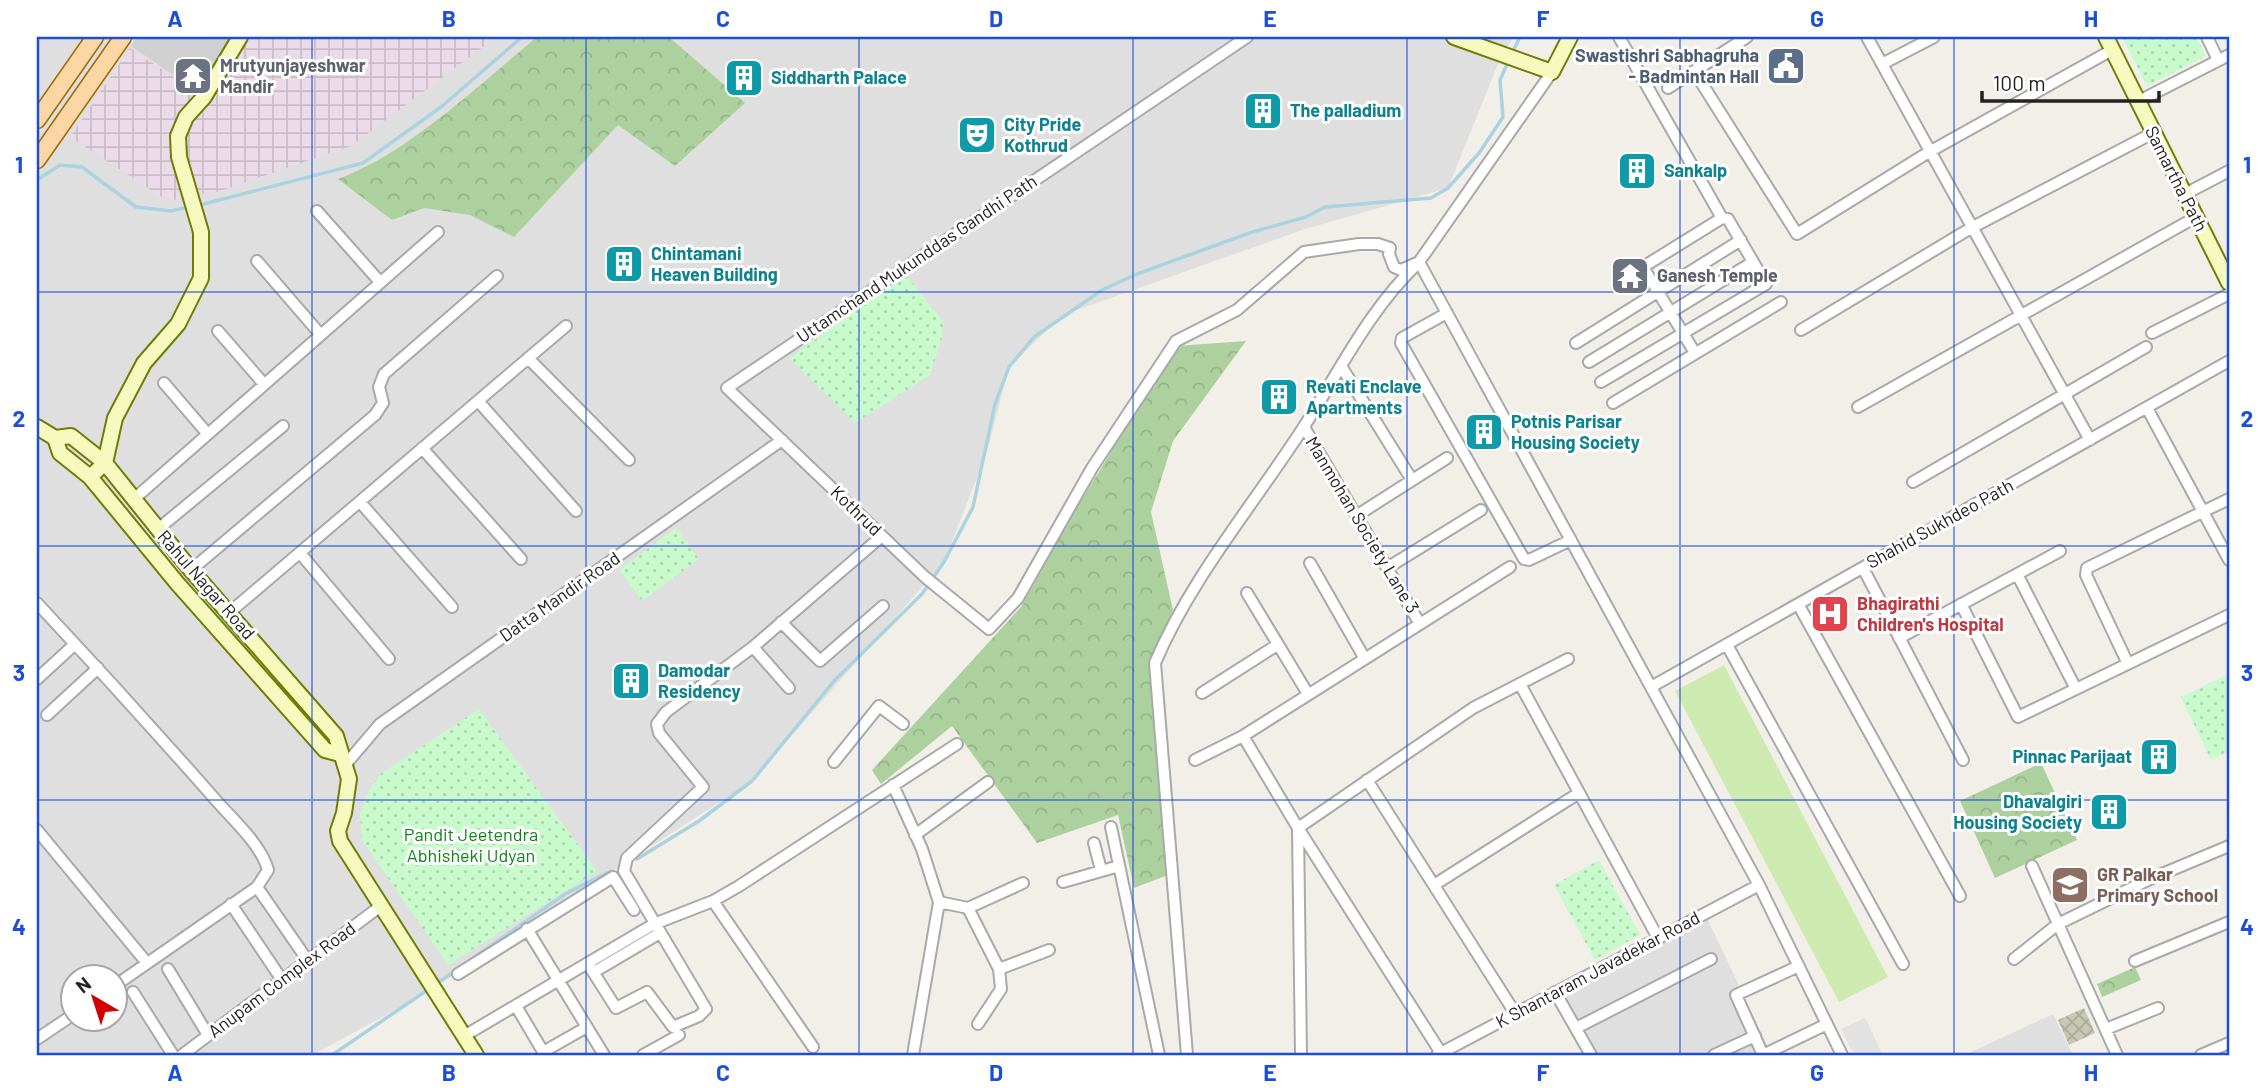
<svg xmlns="http://www.w3.org/2000/svg" width="2266" height="1092" viewBox="0 0 2266 1092" font-family="Barlow,sans-serif">
<style>
.residential{fill:#e0dfdf;fill-rule:evenodd}
.industrial{fill:url(#industrial-grid)}
.religious{fill:#d0d0d0}
.construction{fill:url(#construction-cross-hatch)}
.grass{fill:#cdebb0}
.forest{fill:url(#forest-crowns)}
.park{fill:url(#park-dots)}
.parking{fill:#e2e2e2}
.lines{fill:none;stroke-linecap:round;stroke-linejoin:round}
.stream{stroke:#aad3df;stroke-width:3.5}
.street-casing{stroke:#a9a9a9;stroke-width:14}
.secondary-casing{stroke:#707d05;stroke-width:18}
.primary-casing{stroke:#a06b00;stroke-width:19}
.street{stroke:#fff;stroke-width:10}
.secondary{stroke:#f7fabf;stroke-width:14}
.primary{stroke:#fcd6a4;stroke-width:16}
.grid{fill:none;stroke:#1d4ed8;stroke-width:2;stroke-opacity:0.55}
.labels{text-anchor:middle;stroke-width:6;stroke-linejoin:round;paint-order:stroke}
.service-label{font-size:18px;font-weight:bold;fill:#4e5e75;stroke:#fff;text-anchor:end}
.worship-label{font-size:18px;font-weight:bold;fill:#5b616d;stroke:#fff;text-anchor:start}
.culture-label{font-size:18px;font-weight:bold;fill:#0d838f;stroke:#fff;text-anchor:start}
.street-label{font-size:18px;fill:#222;stroke:#fff}
.health-label{font-size:18px;font-weight:bold;fill:#be3a42;stroke:#fff;text-anchor:start}
.park-label{font-size:18px;fill:#0c8416;stroke:#fff}
.education-label{font-size:18px;font-weight:bold;fill:#785e54;stroke:#fff;text-anchor:start}
.neatline{fill:none;stroke:#1d4ed8;stroke-width:2.5}
.grid-label{font-size:23px;text-anchor:middle;font-weight:bold;fill:#1d4ed8}
</style>
<defs>
<pattern id="industrial-grid" width="8" height="8" patternUnits="userSpaceOnUse" patternTransform="scale(1.75)"><rect width="8" height="8" fill="#ebdbe8"/><path d="M0 4h8M4 0v8" fill="none" stroke="#c9bcc7"/></pattern>
<pattern id="construction-cross-hatch" width="8" height="8" patternUnits="userSpaceOnUse" patternTransform="scale(1.75)"><rect width="8" height="8" fill="#c7c7b4"/><path d="M0 0l8 8M0 8l8-8" fill="none" stroke="#abab9a"/></pattern>
<pattern id="forest-crowns" width="20" height="18" patternUnits="userSpaceOnUse" patternTransform="scale(1.75)"><rect width="20" height="18" fill="#add19e"/><path d="M2 6a3 3 0 1 1 6 0M12 15a3 3 0 1 1 6 0" fill="none" stroke="#95b388"/></pattern>
<pattern id="park-dots" width="8" height="8" patternUnits="userSpaceOnUse" patternTransform="scale(1.75)"><rect width="8" height="8" fill="#c8facc"/><path d="M2 2h.1M6 6h.1" fill="none" stroke="#acd6af" stroke-width="1.8" stroke-linecap="round"/></pattern>
</defs>
<rect width="100%" height="100%" fill="#f2efe9"/>
<path class="residential" d="M37 37H1514L1502 54 1448 188 1302 230 1063 315 1009 367 987 452 944 562 752 781 411 1002 312 1055H37ZM74 976H116V1018H74Z
M1706 916 1772 1055H1597L1562 993Z
M2053 1014 2073 1055H1965Z"/>
<path class="industrial" d="M234 37H496L351 146 217 192 168 201 70 137 130 48 200 95Z"/>
<path class="religious" d="M137 37H233L200 93 131 46Z"/>
<path class="construction" d="M2084 1008 2095 1033 2069 1045 2058 1020Z"/>
<path class="grass" d="M1724 665 1888 977 1839 1002 1675 691Z"/>
<path class="forest" d="M537 37H669L745 103 675 166 618 125 514 237 470 215 424 208 392 220 338 179C407 154 480 84 537 37Z
M1246 341 1173 441 1151 512 1173 610 1150 663 1168 875 1134 888 1118 815 1037 843 952 726 881 784 872 770 1021 607 1076 509 1176 346Z
M2041 763 2077 840 1995 878 1960 801Z
M2135 967 2141 980 2102 997 2097 984Z"/>
<path class="park" d="M2122 37H2196L2206 56 2147 86Z
M906 275 943 322 942 337 930 375 855 423 789 358Z
M676 528 699 559 642 601 619 570Z
M2229 674V751L2211 760 2181 697Z
M479 709 597 871 448 965 362 840 360 815 367 794 380 774Z
M1599 860 1640 935 1595 960 1554 885Z"/>
<path class="parking" d="M1865 1018 1883 1055H1854L1841 1029Z"/>
<g class="lines">
<path class="stream" d="M1511 55 1520 37
M37 180 60 165 82 167 136 207 171 211 188 207
M196 206 363 163 441 107 522 37
M637 859 699 821 752 781 834 681 922 594 944 562 973 507 995 404 1009 367 1034 337 1102 290 1137 274 1252 232 1306 217 1325 207 1431 198 1448 188 1479 153 1503 117 1500 80 1508 62
M469 961 565 894 611 871
M435 985 455 971
M332 1055 429 989"/>
<g class="street-casing">
<path id="street" d="M1247 37 727 388 925 577 989 629 1018 598 1092 468 1176 341 1237 310 1304 252 1359 244H1378L1390 248 1389 254 1394 267 1401 270 1419 262 1759 885 1842 1055
M1619 37 1722 218 1643 267 1695 353
M1867 37 2090 440
M2207 37 2218 60
M1882 64 1934 37
M1694 71 1797 234 1929 152 2112 50
M1668 88 1747 37
M2137 102 2229 55
M2185 194 2229 171
M317 211 380 282
M257 261 320 334
M1447 313 1402 338 1401 343 1524 559 1529 560 1571 540
M1801 330 1971 228 2153 133
M218 331 263 383
M2152 333 2229 294
M1576 343 1741 240
M528 358 629 460
M1589 362 1753 262
M1341 366 1412 480
M1601 382 1766 284 1728 219 1722 218
M164 383 206 432
M478 401 576 511
M1613 403 1781 302
M1858 407 2196 217
M2147 408 2229 560
M1304 427 1420 624
M422 448 521 559
M1913 482 2146 347
M134 499 438 232
M360 502 452 607
M1356 516 1447 458
M158 529 283 426
M300 553 389 659
M1310 563 1365 659
M1387 568 1481 510
M1863 568 1963 760
M191 570 375 415 383 403 379 387 384 374 497 276
M2017 574 2076 689
M1247 593 1308 694
M37 603C97 667 156 732 214 798 232 819 261 844 268 870L257 887 116 985
M1798 604 1960 896
M1961 604 2018 717 2229 615
M230 612 566 326
M781 622 820 661 883 606
M1899 638 2060 551
M1727 645 1903 964
M753 647 789 688
M2128 664 2086 575 2087 568 2229 499
M37 679 75 644
M1520 684 1658 938
M1651 687 2229 361
M1202 693 1277 645
M47 715 98 668
M1243 736 1298 828 1301 1055
M1195 760 1243 736 1510 567
M834 762 879 706 903 724
M346 764 380 724 782 440
M1367 780 1515 1013
M893 785 922 849 939 902 913 1055
M1111 827 1159 1055
M37 830 147 963
M915 835 988 782
M1094 843 1101 870
M2032 866 2117 1055
M1063 882 1119 866
M1434 885 1579 793
M257 887 308 961
M713 901 813 1047
M939 902 968 908 999 969 1001 989 978 1024
M231 904 282 980
M968 908 1023 883
M527 929 604 1055
M2014 959 2058 924 2150 879 2229 846
M2135 961 2229 922
M588 964 616 1008 647 992 673 1027 699 1016 706 1009 624 871 627 858 703 787 659 733 657 724 666 712 753 647 882 536
M1799 966 1736 995 1763 1055 1827 1024
M168 969 208 1035
M999 969 1049 950
M594 972 660 933
M458 974 613 877 634 910
M133 992 173 1055
M1555 992 1591 1055
M516 1006 545 1055
M1576 1028 1711 959
M2106 1029 2158 1008
M464 1036 654 924 713 901 739 886 957 744
M37 1039 74 1014
M543 1052 587 1027
M1441 1053 1298 828 1473 708 1568 659
M182 1055 382 905
M643 1055 679 1035
M1187 1055 1155 663C1191 578 1254 504 1303 428 1341 369 1368 311 1419 262L1552 72
M1437 1055 1759 885
M1714 1055 1755 1036
M2201 1055 2229 1043"/>
</g>
<g class="secondary-casing">
<path id="secondary" d="M1454 37 1552 72 1570 37
M2106 37 2229 283
M37 427 55 438 71 436 105 463 191 570 336 736 349 779 344 813 338 831 340 841 476 1055
M55 438 60 453 90 477 177 583 325 750 340 754
M90 477 105 463 115 418 144 363 178 324 201 278V232L179 157 178 136 186 117 204 97 240 37"/>
</g>
<g class="primary-casing">
<path id="primary" d="M37 120 95 37
M37 160 123 37"/>
</g>
<use href="#street" class="street"/>
<use href="#secondary" class="secondary"/>
<use href="#primary" class="primary"/>
</g>
<path class="grid" d="M312 37V1055M586 37V1055M859 37V1055M1133 37V1055M1407 37V1055M1680 37V1055M1954 37V1055M37 292H2229M37 546H2229M37 800H2229"/>
<defs>
<g id="civic-square" transform="scale(2.0125)"><rect x="-9" y="-9" width="18" height="18" rx="4" fill="#5c6f8a" stroke="#fff"/><path d="M-.6-6.5H3V-4.5H.6V-3L4-1V1h2V6H-6V1h2V-1L-.6-3ZM-1.2 2.5V6h2.4V2.5Z" fill="#fff"/></g>
<g id="temple-square" transform="scale(2.0125)"><rect x="-9" y="-9" width="18" height="18" rx="4" fill="#6b7280" stroke="#fff"/><path d="M0-6L5-2H3V0L6.5 2.5H4V6H1.5V3h-3V6H-4V2.5H-6.5L-3 0V-2H-5Z" fill="#fff"/></g>
<g id="building-square" transform="scale(2.0125)"><rect x="-9" y="-9" width="18" height="18" rx="4" fill="#0f9aa8" stroke="#fff"/><path d="M-4-6H4V6H1V3H-1V6H-4ZM-2.5-4.3h1.7v1.8h-1.7ZM.8-4.3h1.7v1.8H.8ZM-2.5-1h1.7V.8h-1.7ZM.8-1h1.7V.8H.8Z" fill="#fff"/></g>
<g id="theatre-square" transform="scale(2.0125)"><rect x="-9" y="-9" width="18" height="18" rx="4" fill="#0f9aa8" stroke="#fff"/><path d="M-5-5.5Q0-4 5-5.5V0Q5 5 0 6Q-5 5-5 0ZM-3.3-2.5H-1v1.5H-3.3ZM1-2.5H3.3v1.5H1ZM-2.8 1Q0 5.5 2.8 1Z" fill="#fff"/></g>
<g id="hospital-square" transform="scale(2.0125)"><rect x="-9" y="-9" width="18" height="18" rx="4" fill="#e0444e" stroke="#fff"/><path d="M-5-5h3v3.5h4V-5h3V5h-3V1.5h-4V5h-3Z" fill="#fff"/></g>
<g id="school-square" transform="scale(2.0125)"><rect x="-9" y="-9" width="18" height="18" rx="4" fill="#8d6e63" stroke="#fff"/><path d="M0-5L7-2L0 1L-7-2ZM-4 1L0 2.5L4 1V4Q0 6-4 4Z" fill="#fff"/></g>
</defs>
<g fill-rule="evenodd">
<use href="#civic-square" x="1786" y="66"/>
<use href="#temple-square" x="193" y="76"/>
<use href="#building-square" x="744" y="78"/>
<use href="#building-square" x="1263" y="111"/>
<use href="#theatre-square" x="977" y="135"/>
<use href="#building-square" x="1637" y="171"/>
<use href="#building-square" x="624" y="264"/>
<use href="#temple-square" x="1630" y="276"/>
<use href="#building-square" x="1279" y="397"/>
<use href="#building-square" x="1484" y="432"/>
<use href="#hospital-square" x="1830" y="614"/>
<use href="#building-square" x="631" y="681"/>
<use href="#building-square" x="2159" y="757"/>
<use href="#building-square" x="2109" y="812"/>
<use href="#school-square" x="2070" y="885"/>
</g>
<g class="labels">
<g class="service-label">
<text x="1759" y="62">Swastishri Sabhagruha<tspan x="1759" dy="21">- Badmintan Hall</tspan></text>
</g>
<g class="worship-label">
<text x="220" y="72">Mrutyunjayeshwar<tspan x="220" dy="21">Mandir</tspan></text>
<text x="1657" y="282">Ganesh Temple</text>
</g>
<g class="culture-label">
<text x="771" y="84">Siddharth Palace</text>
<text x="1290" y="117">The palladium</text>
<text x="1004" y="131">City Pride<tspan x="1004" dy="21">Kothrud</tspan></text>
<text x="1664" y="177">Sankalp</text>
<text x="651" y="260">Chintamani<tspan x="651" dy="21">Heaven Building</tspan></text>
<text x="1306" y="393">Revati Enclave<tspan x="1306" dy="21">Apartments</tspan></text>
<text x="1511" y="428">Potnis Parisar<tspan x="1511" dy="21">Housing Society</tspan></text>
<text x="658" y="677">Damodar<tspan x="658" dy="21">Residency</tspan></text>
<text x="2132" y="763" text-anchor="end">Pinnac Parijaat</text>
<text x="2082" y="808" text-anchor="end">Dhavalgiri<tspan x="2082" dy="21">Housing Society</tspan></text>
</g>
<g class="street-label">
<text transform="translate(2176 179) rotate(63)" y="6">Samartha Path</text>
<text transform="translate(917 259) rotate(-34)" y="6">Uttamchand Mukunddas Gandhi Path</text>
<text transform="translate(856 511) rotate(44)" y="6">Kothrud</text>
<text transform="translate(1940 524) rotate(-29)" y="6">Shahid Sukhdeo Path</text>
<text transform="translate(1362 525) rotate(59)" y="6">Manmohan Society Lane 3</text>
<text transform="translate(206 585) rotate(49)" y="6">Rahul Nagar Road</text>
<text transform="translate(560 597) rotate(-35)" y="6">Datta Mandir Road</text>
<text transform="translate(1598 970) rotate(-28)" y="6">K Shantaram Javadekar Road</text>
<text transform="translate(282 980) rotate(-37)" y="6">Anupam Complex Road</text>
</g>
<g class="health-label">
<text x="1857" y="610">Bhagirathi<tspan x="1857" dy="21">Children's Hospital</tspan></text>
</g>
<g class="park-label">
<text x="471" y="841">Pandit Jeetendra<tspan x="471" dy="21">Abhisheki Udyan</tspan></text>
</g>
<g class="education-label">
<text x="2097" y="881">GR Palkar<tspan x="2097" dy="21">Primary School</tspan></text>
</g>
</g>
<rect width="2266" height="1092" fill="none" stroke="#ffffff" stroke-width="77"/>
<g transform="translate(94 998) rotate(321)"><circle r="33" fill="#ffffff" stroke="#a7a7a7" stroke-width="2"/>
<path d="M0-5L12 26L0 18L-12 26Z" fill="#d40000"/>
<text y="-10" font-size="19" font-weight="bold" text-anchor="middle" fill="#222222">N</text>
</g>
<path d="M1982 91v10h177v-10" fill="none" stroke="#222222" stroke-width="3.5"/>
<text x="1993" y="91" font-size="21" fill="#222222" stroke="#ffffff" stroke-width="5" paint-order="stroke">100 m</text>
<rect x="38" y="38" width="2190" height="1016" class="neatline"/>
<g class="grid-label">
<text x="175" y="27">A</text>
<text x="449" y="27">B</text>
<text x="723" y="27">C</text>
<text x="996" y="27">D</text>
<text x="1270" y="27">E</text>
<text x="1543" y="27">F</text>
<text x="1817" y="27">G</text>
<text x="2091" y="27">H</text>
<text x="19" y="173">1</text>
<text x="2247" y="173">1</text>
<text x="19" y="427">2</text>
<text x="2247" y="427">2</text>
<text x="19" y="681">3</text>
<text x="2247" y="681">3</text>
<text x="19" y="935">4</text>
<text x="2247" y="935">4</text>
<text x="175" y="1081">A</text>
<text x="449" y="1081">B</text>
<text x="723" y="1081">C</text>
<text x="996" y="1081">D</text>
<text x="1270" y="1081">E</text>
<text x="1543" y="1081">F</text>
<text x="1817" y="1081">G</text>
<text x="2091" y="1081">H</text>
</g>
</svg>
